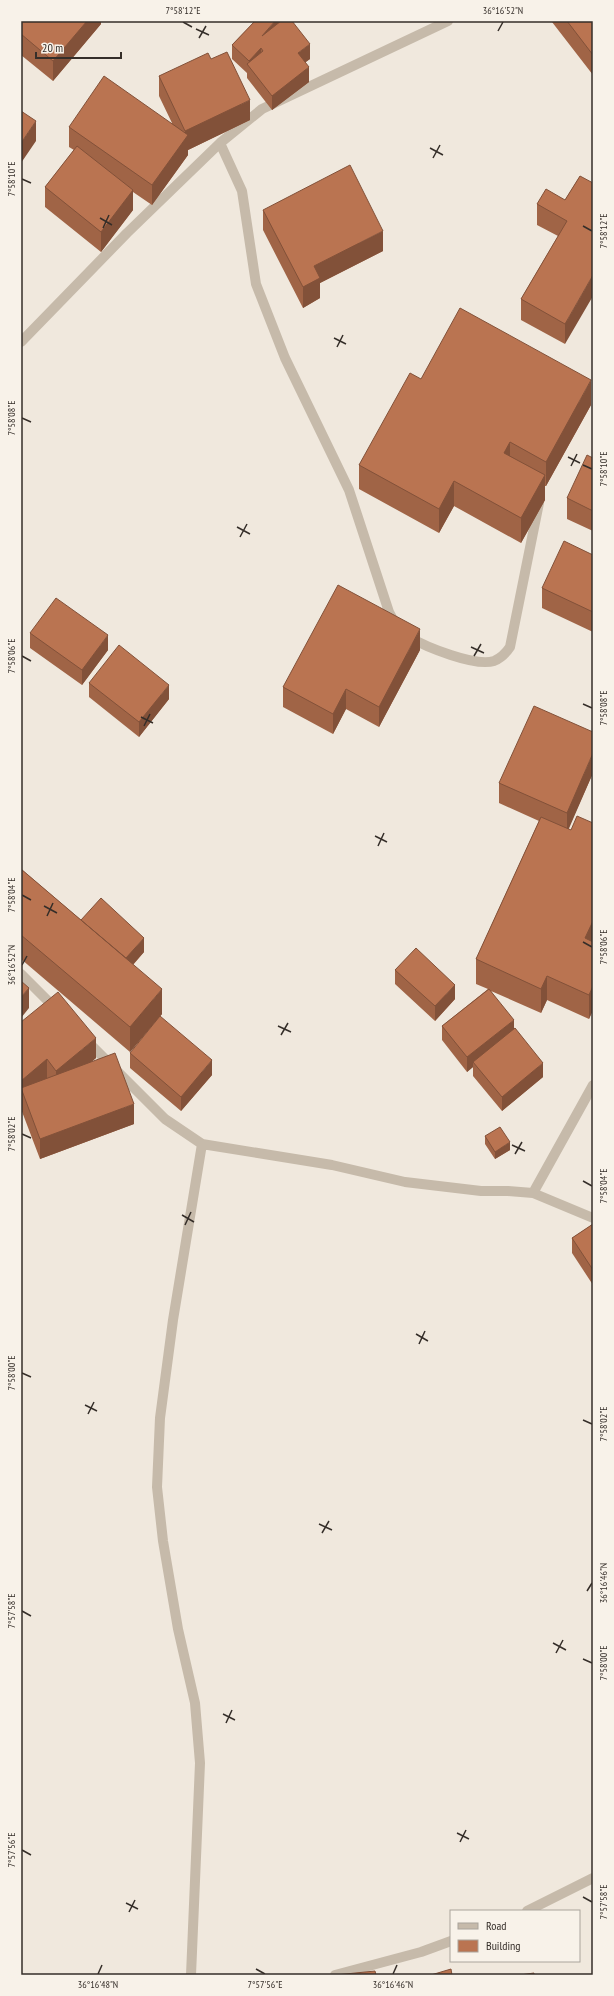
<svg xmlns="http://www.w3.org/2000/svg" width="614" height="1996" viewBox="0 0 614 1996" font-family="'PT Sans Narrow',sans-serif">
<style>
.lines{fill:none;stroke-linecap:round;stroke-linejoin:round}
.minor{stroke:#c6baaa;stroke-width:10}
.wall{fill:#a06446}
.shaded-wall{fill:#825139}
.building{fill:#ba7451;stroke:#825139}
.ticks{fill:none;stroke:#352e29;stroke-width:1.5}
.neatline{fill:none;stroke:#352e29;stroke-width:1.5}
.ticks-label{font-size:10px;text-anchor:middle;fill:#352e29}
</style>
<rect width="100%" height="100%" fill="#f0e8dd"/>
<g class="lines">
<path class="minor" d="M220 143 242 191 256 284 285 358 349 490 389 612 396 625
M21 342 127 233 220 143 262 109 448 21
M409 637C426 647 475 667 494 661 501 658 506 653 510 647L539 503
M21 974 57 1010
M86 1040 165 1119 202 1144
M593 1085 533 1193 593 1218
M527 1911 593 1878
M191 1975 200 1763 195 1703 178 1629 163 1541 157 1487 160 1418 173 1320 202 1144 332 1165 405 1182 481 1191H508L533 1193
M335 1975 421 1952 451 1941"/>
</g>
<path class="wall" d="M21 21H101V24L53 81 21 55Z
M255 21 310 59 305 62 309 82 272 110 247 78V73L232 59V45Z
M552 21H593V75L552 22Z
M211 59 250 120 188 150V155L152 205 133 192V210L101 252 45 207V187L74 150 69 147V127L172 123 159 96V76Z
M580 176 565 344 521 320V299L558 236 537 225V204L565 200Z
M263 210 383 251 320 283V298L303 308 263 230Z
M421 379 591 405 546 486H545V500L521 543 454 506 439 533 359 489V465Z
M593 458V531L567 519V498Z
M593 555V632L542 608V588Z
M30 633 108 650 82 685 30 648Z
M420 650 379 727 346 709 333 734 283 707V687Z
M89 683 169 699 139 737 89 697Z
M593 773 568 829 571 830 593 823V1010L589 1019 547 1000 541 1013 491 991 514 1028 543 1077 502 1111 473 1076V1067L467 1072 442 1040V1026L488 989 476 984V959L539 821 499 803V783Z
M21 869 81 920 144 952 133 965 162 1014 130 1052 21 959Z
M395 970 455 999 435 1021 395 984Z
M21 1022 96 1058 90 1063 134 1124 40 1159 21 1109Z
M130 1053 212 1075 181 1111 130 1068Z
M485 1136 510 1150 495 1159 485 1144Z
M593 1224V1285L572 1253V1238Z"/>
<path class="shaded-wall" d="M87 21H101V24L53 81V61Z
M275 21H281V29L262 50V36Z
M310 44V59L298 68V53Z
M261 48V63L249 66V61Z
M309 67V82L272 110V96Z
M250 100V120L188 150V155L152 205V185L185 139V131Z
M36 121V141L21 163V143Z
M133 190V210L101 252V232Z
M383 231V251L320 283V298L303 308V287L314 266Z
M593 275V296L565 344V324Z
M591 380V405L546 486V462Z
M510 442V467L504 453Z
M545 475V500L521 543V518Z
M454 481V506L439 533V509Z
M420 629V650L379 727V707Z
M108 635V650L82 685V670Z
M169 685V699L139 737V722Z
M346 689V709L333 734V714Z
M593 753V773L567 833V813Z
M593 921V946L585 938Z
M144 938V952L120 979V964Z
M547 976V1000L541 1013V989Z
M455 985V999L435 1021V1006Z
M593 986V1010L589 1019V995Z
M29 988V1008L21 1018V997Z
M162 989V1014L130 1052V1027Z
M514 1020V1035L473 1062V1067L467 1072V1057Z
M96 1038V1058L56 1091V1071Z
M47 1059V1080L21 1088V1101V1081Z
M212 1060V1075L181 1111V1097Z
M543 1063V1077L502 1111V1097Z
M134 1104V1124L40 1159V1139Z
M510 1142V1150L495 1159V1152Z"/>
<path class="building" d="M21 21H87L53 61 21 34Z
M255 21H275L262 36 281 21H292L310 44 298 53 309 67 272 96 247 64 263 51 261 48 249 61 232 45Z
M567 21H593V55Z
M227 52 250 100 185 131 159 76 208 53 211 59Z
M104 76 188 135 152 185 69 127Z
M21 111 36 121 21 143Z
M77 146 133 190 101 232 45 187Z
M350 165 383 231 314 266 320 278 303 287 263 210Z
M580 176 593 183V275L565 324 521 299 567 221 537 204 546 189 565 200Z
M460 308 591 380 546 462 510 442 504 453 545 475 521 518 454 481 439 509 359 465 410 373 421 379Z
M587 455 593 458V511L567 498Z
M564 541 593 555V612L542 588Z
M338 585 420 629 379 707 346 689 333 714 283 687Z
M56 598 108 635 82 670 30 633Z
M119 645 169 685 139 722 89 683Z
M534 706 593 732V753L567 813 499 783Z
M577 816 593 823V921L585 938 593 942V986L589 995 547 976 541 989 476 959 541 817 571 830Z
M21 869 162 989 130 1027 21 935Z
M101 898 144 938 126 958 81 920Z
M416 948 455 985 435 1006 395 970Z
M21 981 29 988 21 997Z
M489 989 514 1020 467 1057 442 1026Z
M58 992 96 1038 56 1071 47 1059 21 1081V1022Z
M160 1016 212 1060 181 1097 130 1053Z
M515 1028 543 1063 502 1097 473 1062Z
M115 1053 134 1104 40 1139 21 1088Z
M500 1127 510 1142 495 1152 485 1136Z
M593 1224V1270L572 1238Z
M451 1969 452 1975H431Z
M375 1971 376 1975H336Z
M534 1973V1975H520Z"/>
<path class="ticks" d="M183 22 192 27M196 29 209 35M498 31 503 22M199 38 206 26M430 148 443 155M433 158 440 145M22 179 31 183M100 218 112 225M583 226 592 231M103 228 109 215M334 338 346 344M337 347 343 335M22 418 31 422M568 457 580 463M583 465 592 469M571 466 577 454M237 527 250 534M240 537 247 524M471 647 484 653M22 656 31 661M474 656 481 644M583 704 592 708M141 717 153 723M144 726 150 714M375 836 387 842M378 846 384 833M22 895 31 900M44 906 57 913M47 916 53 903M583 942 592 947M22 965 27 956M278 1026 291 1032M281 1035 288 1023M22 1134 31 1138M512 1145 525 1151M515 1154 522 1142M583 1181 592 1186M182 1215 194 1222M185 1225 191 1212M416 1334 428 1341M419 1344 425 1331M22 1373 31 1377M85 1405 97 1411M88 1414 94 1402M583 1420 592 1424M319 1524 332 1530M322 1533 329 1521M587 1591 592 1583M22 1611 31 1616M553 1643 566 1650M556 1653 563 1640M583 1659 592 1663M223 1714 235 1720M226 1723 232 1710M457 1833 469 1839M460 1842 466 1830M22 1850 31 1855M583 1897 592 1902M126 1903 138 1909M129 1912 135 1900M256 1969 265 1974M98 1974 102 1965M393 1974 397 1965"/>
<rect width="614" height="1996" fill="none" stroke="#f8f2e9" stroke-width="44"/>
<rect x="450" y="1910" width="130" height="52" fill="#f8f2e9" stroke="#aaa49c"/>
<rect x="458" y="1923" width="20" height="6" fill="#c6baaa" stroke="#aaa49c"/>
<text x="486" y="1930" font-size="12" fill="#352e29">Road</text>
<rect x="458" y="1940" width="20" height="12" fill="#ba7451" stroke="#aaa49c"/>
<text x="486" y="1950" font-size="12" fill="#352e29">Building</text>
<path d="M36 52v6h85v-6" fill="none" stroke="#352e29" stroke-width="2"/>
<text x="42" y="52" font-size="12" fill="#352e29" stroke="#f8f2e9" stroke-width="3" paint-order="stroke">20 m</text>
<rect x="22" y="22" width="570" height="1952" class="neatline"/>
<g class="ticks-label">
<text x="183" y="14">7°58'12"E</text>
<text x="503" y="14">36°16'52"N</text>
<text transform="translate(11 179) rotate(-90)" y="4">7°58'10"E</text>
<text transform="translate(603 231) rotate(-90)" y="4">7°58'12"E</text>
<text transform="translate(11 418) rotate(-90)" y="4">7°58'08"E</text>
<text transform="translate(603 469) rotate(-90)" y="4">7°58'10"E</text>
<text transform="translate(11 656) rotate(-90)" y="4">7°58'06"E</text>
<text transform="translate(603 708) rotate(-90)" y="4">7°58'08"E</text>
<text transform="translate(11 895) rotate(-90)" y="4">7°58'04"E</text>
<text transform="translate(603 947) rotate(-90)" y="4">7°58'06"E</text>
<text transform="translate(11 965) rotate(-90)" y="4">36°16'52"N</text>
<text transform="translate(11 1134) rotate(-90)" y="4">7°58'02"E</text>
<text transform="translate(603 1186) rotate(-90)" y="4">7°58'04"E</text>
<text transform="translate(11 1373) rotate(-90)" y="4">7°58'00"E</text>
<text transform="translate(603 1424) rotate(-90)" y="4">7°58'02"E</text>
<text transform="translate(603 1583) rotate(-90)" y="4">36°16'46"N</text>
<text transform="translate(11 1611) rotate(-90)" y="4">7°57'58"E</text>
<text transform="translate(603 1663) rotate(-90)" y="4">7°58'00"E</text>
<text transform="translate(11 1850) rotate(-90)" y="4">7°57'56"E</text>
<text transform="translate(603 1902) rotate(-90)" y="4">7°57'58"E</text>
<text x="98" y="1988">36°16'48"N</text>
<text x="265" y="1988">7°57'56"E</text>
<text x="393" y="1988">36°16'46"N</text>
</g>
</svg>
